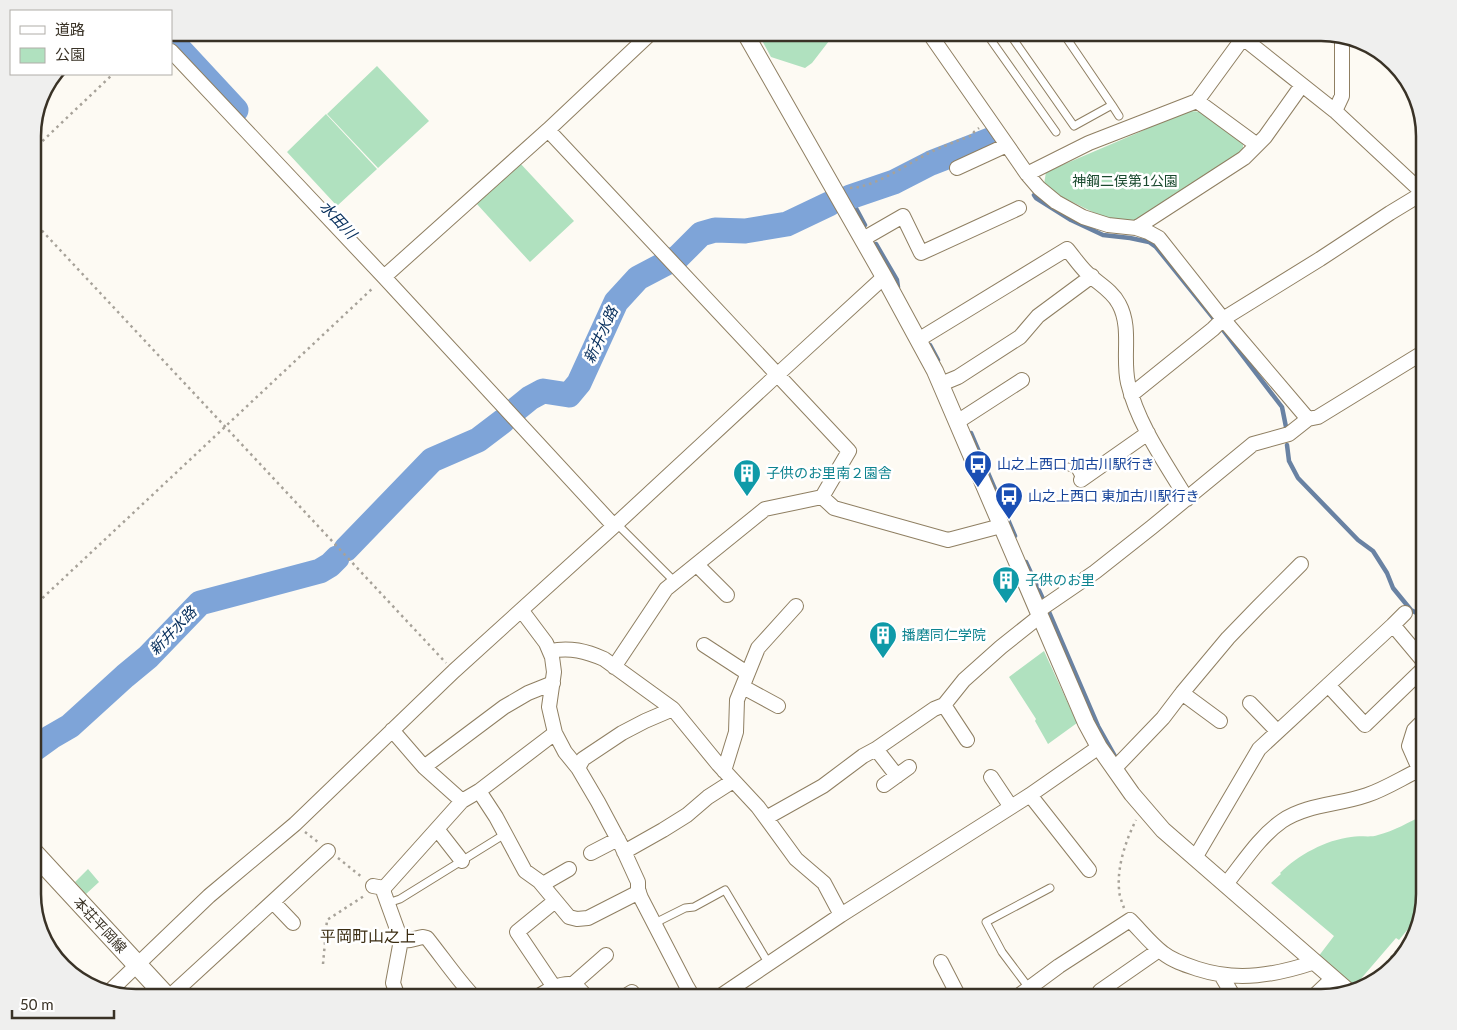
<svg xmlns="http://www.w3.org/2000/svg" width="1457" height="1030" viewBox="0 0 1457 1030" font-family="Lato,'Noto Sans JP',sans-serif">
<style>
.education{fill:#fcece8}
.green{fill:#b0e1bf}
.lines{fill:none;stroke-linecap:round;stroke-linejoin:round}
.stream{stroke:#6982a3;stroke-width:4.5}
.river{stroke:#7ea4d8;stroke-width:25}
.service-casing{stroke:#8f7f62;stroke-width:9}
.minor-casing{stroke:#8f7f62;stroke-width:16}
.tertiary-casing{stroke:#8f7f62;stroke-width:18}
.secondary-casing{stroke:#8f7f62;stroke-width:21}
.path{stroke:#a7a299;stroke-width:2.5;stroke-dasharray:2.5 4;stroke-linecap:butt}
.service{stroke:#fff;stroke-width:7}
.minor{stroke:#fff;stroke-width:14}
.tertiary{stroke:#fff;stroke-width:16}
.secondary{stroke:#fff;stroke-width:19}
.labels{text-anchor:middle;stroke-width:5;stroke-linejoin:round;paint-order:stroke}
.park-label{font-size:14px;fill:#1b4a2f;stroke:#fff}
.transit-label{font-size:14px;fill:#164399;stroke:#fff;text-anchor:start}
.culture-label{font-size:14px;fill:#0d838f;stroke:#fff;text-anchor:start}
.street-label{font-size:14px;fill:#393226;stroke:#fff}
.water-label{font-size:15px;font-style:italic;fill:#052d5b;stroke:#fff}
.quarter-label{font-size:16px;fill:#3b2d12;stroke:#fff}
.rim{fill:none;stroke:#393226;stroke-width:2.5}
</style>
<rect width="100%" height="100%" fill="#fdfaf3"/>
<path class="education" d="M1408 943 1403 957 1372 982 1395 957Z"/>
<path class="green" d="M758 33H841L829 41 812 63 805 68 771 57Z
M377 66 429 121 378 168 327 114Z
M1182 110 1201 112 1210 117 1243 143V155L1132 222 1109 220 1062 197 1044 184 1046 172 1142 131Z
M326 114 377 169 337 206 287 152Z
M519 162 574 221 530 262 476 203Z
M1044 651 1077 723 1048 744 1035 721 1036 719 1009 677Z
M1424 815V894L1417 918 1399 940 1396 938 1359 981 1351 987 1318 957 1334 936 1271 883 1281 874 1280 873C1298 855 1326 840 1351 837 1360 835 1370 838 1378 835 1394 831 1409 822 1424 815Z
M88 869 99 882 86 894 75 882Z"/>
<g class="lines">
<path class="stream" d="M1034 195 1036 198 1071 220 1103 235 1130 238 1149 242 1156 247 1223 330 1282 407 1286 427
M850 197 865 225
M876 244 897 280 898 287
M930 345 938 360
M971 433 1015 536
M1287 445 1289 461 1298 478 1358 540 1373 551 1387 573 1393 588 1411 610 1424 617
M1026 562 1043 599
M1049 612 1098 726 1116 758"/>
<path class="river" d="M171 40 236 110
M850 197 894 182 931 163 990 140
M514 411 530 398 543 391 569 395 579 383 616 302 638 278 678 257 701 234 715 230 745 231 787 224 829 204
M346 549 432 460 478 440 503 421
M33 750 51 737 70 726 125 676 148 657 200 603 320 571 330 565 337 558"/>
<g class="service-casing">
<path id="service" d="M986 33 1056 132
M1009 33 1074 126 1112 105 1063 33
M934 39 948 33
M1112 105 1119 116
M1069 467 1075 469 1081 480
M617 524 675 582
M388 903 400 899 505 834
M656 925 661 920 685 908 694 907 725 890 769 964
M1029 988 1002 952 986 922 1050 888"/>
</g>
<g class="minor-casing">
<path id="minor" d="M929 33 1007 145 1027 174 1039 188 1056 202 1083 217 1108 225 1136 228 1148 232 1159 238 1223 319 1308 419
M1238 33 1243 38 1335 111 1424 194
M171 51 384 277 614 526
M1197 101 1257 145
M1335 111 1342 96V40
M548 130 849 451 822 497 765 509 666 589 614 667
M957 168 1007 145
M1027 174 1089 143 1197 101 1243 38
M1136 228 1244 158 1265 137 1302 85
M863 239 903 216 921 253 1019 208
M384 277 548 130 651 33
M918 340 1067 249C1073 256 1079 265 1086 272 1097 283 1112 290 1119 304 1132 328 1122 357 1128 383 1138 425 1165 462 1187 499
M941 384 958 377 1020 337 1038 316 1092 276
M1131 395 1213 329 1223 319 1320 259 1390 213 1423 193
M957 422 1022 380
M1081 480 1148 433
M822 497 834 508 948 540 1001 526
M697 565 727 595
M522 611 546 643 552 657 554 672 549 707 555 733 565 752 578 768 598 802 622 847 638 882V890L641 898 686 985 693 997
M1038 611 1095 572 1152 527 1253 444 1289 434 1308 419 1318 417 1424 352
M1393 625 1405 613
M704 645 747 673
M550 651C570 647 586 651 604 659L673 709
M1328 685 1365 725 1424 668
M743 687 778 706
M1182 693 1220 721
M1250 703 1277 731
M944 705 967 740
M1424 720 1414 730 1409 746 1424 780
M392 730 424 767 462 801
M424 767 504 707 528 693 553 683
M578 768 583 759 622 733 645 721 673 709 718 764 758 807 796 859 824 883 841 915
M1114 769 1163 718 1182 693 1228 638 1258 607 1301 564
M724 771 736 732 737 700 758 648 796 606
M897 776 876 749 934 709 944 705 964 680 1001 647 1040 616
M991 777 1011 807
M884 785 909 767
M479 791 496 817 525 871 539 881 569 917 577 919 588 918 639 892
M1030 795 1089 870
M766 818 823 786 863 756 876 749
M437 829 462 861
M624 852 663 830 687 815 708 797 733 781
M591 853 618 839
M1195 858 1259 749 1393 625 1424 662
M543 884 569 869
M1226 884C1243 863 1259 837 1282 821 1307 804 1339 805 1367 795 1385 789 1402 778 1419 770
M373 886 384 888 462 801 479 791 555 733
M384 888V893L401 940 393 983 398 997
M555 901 517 932 554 987C571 981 576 983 586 997
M273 902 293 923
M401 940C410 942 415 938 423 937L427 938C443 958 457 979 474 997
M941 962 959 997
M1221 975 1234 997
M573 984 606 955
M112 989 209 896 295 824 454 671 614 526 777 375 884 277
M1100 991 1159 950
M169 997 328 851
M537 997 554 987
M624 997 632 992
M719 997 841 915 1030 795 1099 747
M1017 997 1059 966 1130 920C1141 931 1151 944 1163 953 1173 961 1186 965 1198 969 1238 982 1276 975 1315 962
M1313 997 1333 978"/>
</g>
<g class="tertiary-casing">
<path id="tertiary" d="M745 33 884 277 935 371 1086 723 1099 747 1132 794 1163 830 1348 991"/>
</g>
<g class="secondary-casing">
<path id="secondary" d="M33 852 167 997"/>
</g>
<path class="path" d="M33 150 113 74
M850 188C877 187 908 163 933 151 946 145 960 140 973 135L974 132 979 128
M33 221 446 663
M33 607 374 287
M305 832 318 842
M338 858 363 878
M1124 908C1122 902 1119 895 1119 889 1117 866 1126 840 1136 820
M323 964 327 920 364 896
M1365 987 1410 936"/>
<use href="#service" class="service"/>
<use href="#minor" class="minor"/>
<use href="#tertiary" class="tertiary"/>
<use href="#secondary" class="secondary"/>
</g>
<defs>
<g id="bus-pin" transform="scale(1.4375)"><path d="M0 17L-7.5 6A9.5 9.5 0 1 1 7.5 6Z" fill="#1a4fb4" stroke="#fff"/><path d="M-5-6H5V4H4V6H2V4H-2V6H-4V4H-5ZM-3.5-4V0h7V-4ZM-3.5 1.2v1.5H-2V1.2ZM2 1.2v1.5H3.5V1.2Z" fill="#fff"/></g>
<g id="building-pin" transform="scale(1.4375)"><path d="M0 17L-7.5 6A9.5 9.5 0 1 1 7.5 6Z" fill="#0f9aa8" stroke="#fff"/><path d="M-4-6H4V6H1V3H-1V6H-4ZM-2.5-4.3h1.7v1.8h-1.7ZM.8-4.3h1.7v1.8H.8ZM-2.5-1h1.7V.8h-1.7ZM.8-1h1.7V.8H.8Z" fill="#fff"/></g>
</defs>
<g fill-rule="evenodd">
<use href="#bus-pin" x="978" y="464"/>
<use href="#building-pin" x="747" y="473"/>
<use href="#bus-pin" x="1009" y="496"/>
<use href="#building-pin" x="1006" y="580"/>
<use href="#building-pin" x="883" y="635"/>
</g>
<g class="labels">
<g class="park-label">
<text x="1125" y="186">神鋼二俣第1公園</text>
</g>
<g class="transit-label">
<text x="997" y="469">山之上西口 加古川駅行き</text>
<text x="1028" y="501">山之上西口 東加古川駅行き</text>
</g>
<g class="culture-label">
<text x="766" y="478">子供のお里南２園舎</text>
<text x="1025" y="585">子供のお里</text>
<text x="902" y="640">播磨同仁学院</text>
</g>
<g class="street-label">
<text transform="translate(100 925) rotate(47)" y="5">本荘平岡線</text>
</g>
<g class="water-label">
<text transform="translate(338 220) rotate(47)" y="5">水田川</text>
<text transform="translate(601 335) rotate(-65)" y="5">新井水路</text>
<text transform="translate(173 631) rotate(-46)" y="5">新井水路</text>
</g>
<g class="quarter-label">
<text x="368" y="942">平岡町山之上</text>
</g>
</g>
<path d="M0 0H1457V1030H0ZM136 41H1321A95 95 0 0 1 1416 136V894A95 95 0 0 1 1321 989H136A95 95 0 0 1 41 894V136A95 95 0 0 1 136 41Z" fill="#efefee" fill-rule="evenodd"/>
<path class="rim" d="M136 41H1321A95 95 0 0 1 1416 136V894A95 95 0 0 1 1321 989H136A95 95 0 0 1 41 894V136A95 95 0 0 1 136 41Z"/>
<rect x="10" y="10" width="162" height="65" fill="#ffffff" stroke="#b0ada8"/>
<rect x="20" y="26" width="25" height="8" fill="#ffffff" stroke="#b0ada8"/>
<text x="55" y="35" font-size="15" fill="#393226">道路</text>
<rect x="20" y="48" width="25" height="15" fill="#b0e1bf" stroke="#b0ada8"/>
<text x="55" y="60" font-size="15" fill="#393226">公園</text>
<path d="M12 1010v8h102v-8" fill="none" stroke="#393226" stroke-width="2.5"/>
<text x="20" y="1010" font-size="15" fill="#393226" stroke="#ffffff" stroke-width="4" paint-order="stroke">50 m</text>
</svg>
